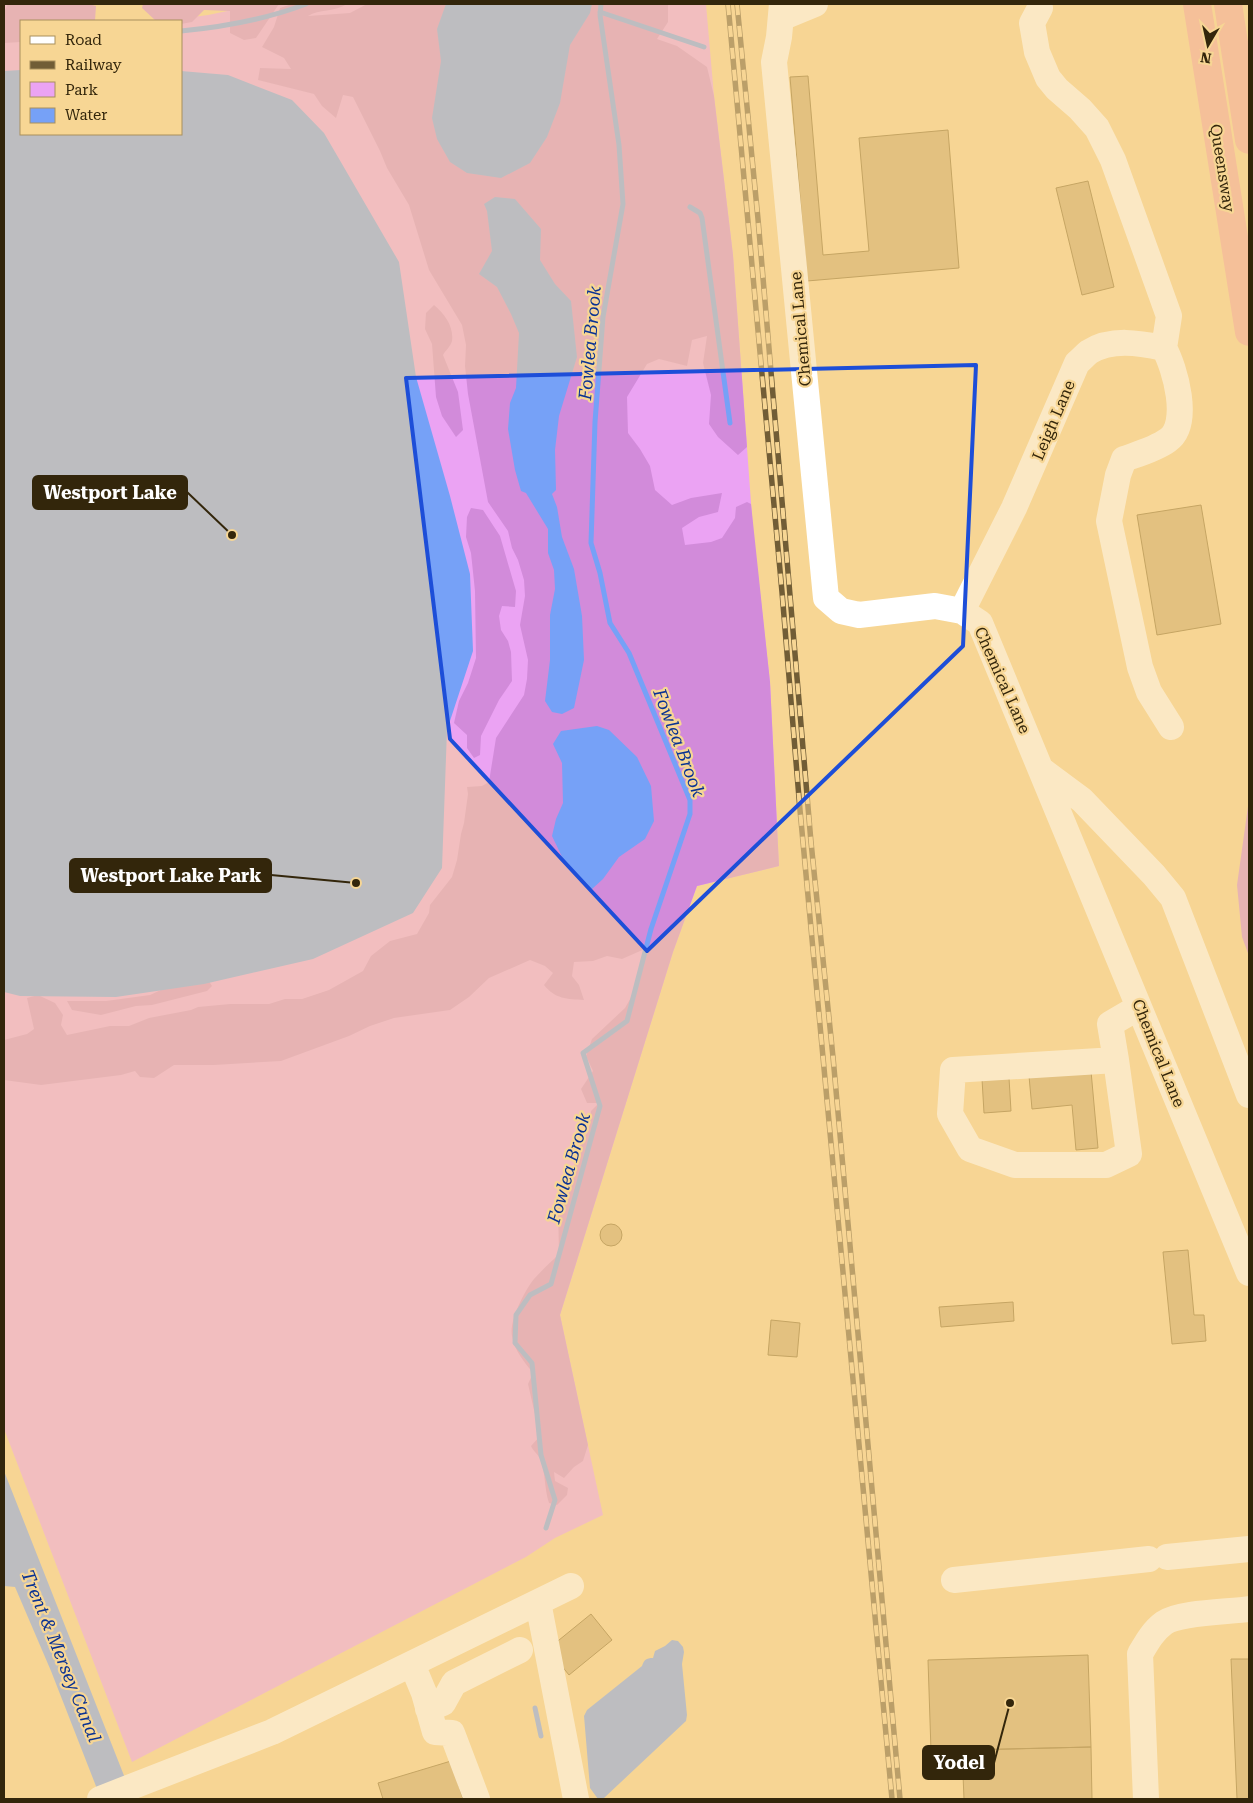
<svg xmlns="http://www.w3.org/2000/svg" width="1253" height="1803" viewBox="0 0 1253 1803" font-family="'Roboto Serif',serif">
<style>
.green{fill:#eba3f3}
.forest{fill:#d28bda}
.water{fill:#76a1f7}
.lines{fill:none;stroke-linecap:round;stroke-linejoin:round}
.stream{stroke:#76a1f7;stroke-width:5}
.building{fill:#caa969;stroke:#886a29}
.minor{stroke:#fff;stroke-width:26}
.highway{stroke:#f2a6a1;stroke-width:28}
.rail-casing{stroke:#715d36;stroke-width:5.5}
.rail{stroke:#f7d694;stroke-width:4;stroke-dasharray:11;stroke-linecap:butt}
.marked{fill:none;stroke:#1d4ed8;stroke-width:4;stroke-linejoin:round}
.labels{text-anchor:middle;stroke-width:4.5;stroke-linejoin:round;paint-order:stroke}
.street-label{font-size:16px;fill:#33260b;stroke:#f7d694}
.water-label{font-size:18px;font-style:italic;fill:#0a3293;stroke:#f7d694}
.leader{fill:none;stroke:#33260b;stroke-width:2}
.callout-dot{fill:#33260b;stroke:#f7d694;stroke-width:2}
.callout{fill:#33260b;stroke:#33260b;stroke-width:2}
.callout-label{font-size:18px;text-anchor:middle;font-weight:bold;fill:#fff}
</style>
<rect width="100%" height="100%" fill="#f7d694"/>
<path class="green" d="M4 4H40L21 21V134H181V21H162L208 15 261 4H706L714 96 733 255 753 530 770 682 779 866 697 886 673 952 560 1315 603 1515 555 1538 526 1557 132 1762 4 1429Z"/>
<path class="forest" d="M8 4H89L96 6 95 21H21V42L4 43V12Z
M143 4H279L256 38 244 40 230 33V11L204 10 192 22 181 24V21H156L142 8Z
M292 4H347C335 12 319 9 308 16L350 13 367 4H668V22L657 39 677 46 707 67 714 96 733 255 747 447 738 455 718 437 709 424 711 395 703 363 707 336 692 340 687 366 659 359 647 364 627 397 628 433 640 449 650 466 655 490 672 505 691 498 722 493 718 512 699 517 682 528 685 545 711 542 722 538 735 518 736 507 747 502 751 504 770 682 779 866 697 886 673 952 560 1315 588 1445 583 1461 574 1467 564 1478 554 1472 555 1481 568 1488 567 1495 557 1505 549 1503C544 1488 546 1473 540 1459 538 1454 533 1451 531 1446L540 1436 528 1384 533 1373C525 1363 514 1350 512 1336 509 1321 525 1290 534 1279 542 1270 551 1262 559 1254L558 1208 569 1193 577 1152 589 1129 591 1111 599 1103H587L581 1089 593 1071 586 1056 592 1039 625 1008 633 994 640 978 641 966 647 948 622 959 607 956 593 961 574 962 572 976 579 985 584 1000C567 999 555 999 544 985L553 973 545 966 530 960 489 978 469 997 450 1010 394 1018 370 1026 349 1036 281 1061 214 1065H174L154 1078 140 1077 135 1071 121 1075 41 1085 4 1080V1040L27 1034 34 1029 27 998 38 995 55 1003 63 1015 61 1025 67 1035 110 1026H129L149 1018 191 1010 198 1007 230 1004H269L285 999H302L329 990 363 971 371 956 390 941 417 934 429 913 430 905 452 877 457 860 461 834 464 823 468 794 467 787 482 786 489 782 496 738 524 695 527 679 528 660 520 625 525 596 524 580 518 560 512 548 508 531 488 502 468 394 465 366 466 345 462 325 429 270 409 205 387 168 380 151 353 97 343 95 336 118 322 106 314 94 258 80 260 68 291 69 284 58 262 47 274 27 280 8Z
M434 305C445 314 454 327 452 341 451 346 445 351 443 355L458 392 463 430 456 437 442 416 436 397 432 344 425 329 426 313Z
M471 508 483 510 500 536 516 591 515 607 502 606 499 616 501 630 508 641 511 652 512 681 499 700 481 736 480 755 474 758 467 748V735L454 723 459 701 468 683 476 658 475 591 471 553 466 537 467 517Z
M1249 799V956L1242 937 1237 885Z
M207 978 212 986 207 991 152 1005 136 1006 101 1015 72 1010 67 1001H106L150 995 163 989Z"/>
<path class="water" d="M446 4H592L590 13 570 45 560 103 547 137 530 163 501 178 467 173 450 162 437 139 432 118 441 61 437 29Z
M21 70V134H181V71L228 75 292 100 324 133 399 262 416 377 450 496 470 574 473 651 447 730 442 868 413 913 313 959 204 984 116 997 20 996 4 992V71Z
M495 197 515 199 541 229 540 260 555 284 571 301 577 357 559 416 555 450 556 490 552 494 557 507 562 537 574 569 582 616 584 660 574 708 562 714 552 712 545 701 550 660V615L555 589 554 570 548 553V529L526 493 521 491 515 470 508 429 510 403 516 388 519 333 511 314 497 287 479 274 492 251 487 211 484 204Z
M597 726 609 730 637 757 651 786 654 821 645 839 619 857 603 879 592 889 576 877 564 861 552 836 556 819 563 803 562 763 553 744 561 731Z
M4 1471 123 1773 133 1799H101L51 1671 15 1587 4 1586Z
M672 1640 678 1641 683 1647 684 1652 682 1664 687 1715 686 1721 604 1798 598 1799 590 1788 584 1716 587 1710 642 1666C644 1660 646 1658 653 1658L655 1651 665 1646Z"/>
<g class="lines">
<path class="stream" d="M600 12 704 47
M181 31C223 27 267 19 306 4
M690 207 700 213 702 218 730 423
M546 1528 555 1500 541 1455 532 1363 515 1343 516 1315 530 1295 551 1284 600 1106 583 1053 627 1021 651 929 690 814V800L629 653 610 623 600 573 591 543 595 422 603 317 623 204 619 145 600 15 601 4
M535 1708 541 1736"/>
</g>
<path class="building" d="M808 76 823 255 869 251 859 138 948 130 959 268 807 281 790 77Z
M1088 181 1114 287 1082 295 1056 188Z
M1201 505 1221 624 1157 635 1137 515Z
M1091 1071 1098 1148 1076 1150 1072 1105 1032 1109 1029 1076Z
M1009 1078 1011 1111 984 1113 982 1079Z
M600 1235a11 11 0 1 1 22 0a11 11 0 1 1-22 0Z
M1188 1250 1194 1315H1204L1206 1341 1172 1344 1163 1252Z
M1013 1302 1014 1321 941 1327 939 1307Z
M771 1320 800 1323 797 1357 768 1355Z
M591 1614 612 1640 569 1675 548 1649Z
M1088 1655 1091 1747 931 1751 928 1660Z
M1231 1659H1249V1799H1237Z
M1091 1747 1092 1799H964L962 1750Z
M451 1761 463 1799H383L378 1783Z"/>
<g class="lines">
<path class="minor" d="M782 4 779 37 774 62 826 598 841 611 859 615 935 606 962 611 980 623 1249 1273
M1040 8 1032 23 1037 52 1048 78 1057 89 1080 109 1097 128 1113 160 1169 316 1164 348
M781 18 815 4
M962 611 1014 508 1077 363C1081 360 1085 355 1089 352 1112 338 1139 343 1164 348 1175 368 1191 424 1168 440 1156 449 1138 454 1124 459L1118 475 1109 521 1140 667 1149 692 1171 727
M1043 771 1082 800 1154 875 1173 898 1249 1095
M1116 1060 1129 1154 1106 1165H1015L970 1149 950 1114 953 1070 1116 1060 1110 1024 1139 1007
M1167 1557 1249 1549
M954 1580 1149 1559
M538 1602 576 1799
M412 1664 424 1693 435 1732 452 1733 477 1799
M428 1709 443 1703 454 1683 520 1650
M100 1799 272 1732 571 1586
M1146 1799 1140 1654C1147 1642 1153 1631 1164 1623 1179 1612 1229 1612 1249 1609"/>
<path class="highway" d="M1197 4 1249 332
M1228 4 1249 140"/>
<g class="rail-casing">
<path id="rail" d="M728 4 782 592 800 810 892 1799
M737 4 758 219 811 842 833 1057 900 1799"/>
</g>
<use href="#rail" class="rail"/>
</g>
<path d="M0 0H1253V1803H0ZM976 365 963 646 647 951 450 739 406 378Z" fill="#f7d694" fill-opacity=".55" fill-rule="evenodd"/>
<path class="marked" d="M976 365 963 646 647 951 450 739 406 378Z"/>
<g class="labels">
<g class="street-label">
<text transform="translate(1223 168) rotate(81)" y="6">Queensway</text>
<text transform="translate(800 329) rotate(-95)" y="6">Chemical Lane</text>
<text transform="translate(1053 420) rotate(-67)" y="6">Leigh Lane</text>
<text transform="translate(1003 680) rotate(66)" y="6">Chemical Lane</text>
<text transform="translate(1159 1053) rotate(68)" y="6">Chemical Lane</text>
</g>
<g class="water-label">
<text transform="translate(590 343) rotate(-85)" y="6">Fowlea Brook</text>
<text transform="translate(679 743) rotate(69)" y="6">Fowlea Brook</text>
<text transform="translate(569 1168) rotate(-74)" y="6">Fowlea Brook</text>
<text transform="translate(61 1656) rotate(68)" y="6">Trent &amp; Mersey Canal</text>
</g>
</g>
<path class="leader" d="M232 535L187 492M356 883L271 875M1010 1703L994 1763"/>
<g class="callout-dot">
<circle cx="232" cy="535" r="5"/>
<circle cx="356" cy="883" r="5"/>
<circle cx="1010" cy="1703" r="5"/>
</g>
<g class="callout">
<rect x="33" y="476" width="154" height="33" rx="5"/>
<rect x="70" y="859" width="201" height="33" rx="5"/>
<rect x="923" y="1746" width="71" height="33" rx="5"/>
</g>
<g class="callout-label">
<text x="110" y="499">Westport Lake</text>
<text x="171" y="882">Westport Lake Park</text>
<text x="959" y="1769">Yodel</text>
</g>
<rect width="1253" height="1803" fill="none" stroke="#33260b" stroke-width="10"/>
<rect x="20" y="20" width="162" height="115" fill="#f7d694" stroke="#a9905d"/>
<rect x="30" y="36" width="25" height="8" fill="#ffffff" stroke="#a9905d"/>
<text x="65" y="45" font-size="15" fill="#33260b">Road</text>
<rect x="30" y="61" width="25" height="8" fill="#715d36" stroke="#a9905d"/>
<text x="65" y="70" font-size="15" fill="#33260b">Railway</text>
<rect x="30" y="82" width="25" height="15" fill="#eba3f3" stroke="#a9905d"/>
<text x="65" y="95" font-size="15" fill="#33260b">Park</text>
<rect x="30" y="108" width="25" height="15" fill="#76a1f7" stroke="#a9905d"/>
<text x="65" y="120" font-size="15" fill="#33260b">Water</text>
<g transform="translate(1208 45) rotate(189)" stroke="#f7d694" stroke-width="4" paint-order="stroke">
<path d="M0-4L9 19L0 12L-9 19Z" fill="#33260b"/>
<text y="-8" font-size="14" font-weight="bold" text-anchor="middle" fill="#33260b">N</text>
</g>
</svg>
